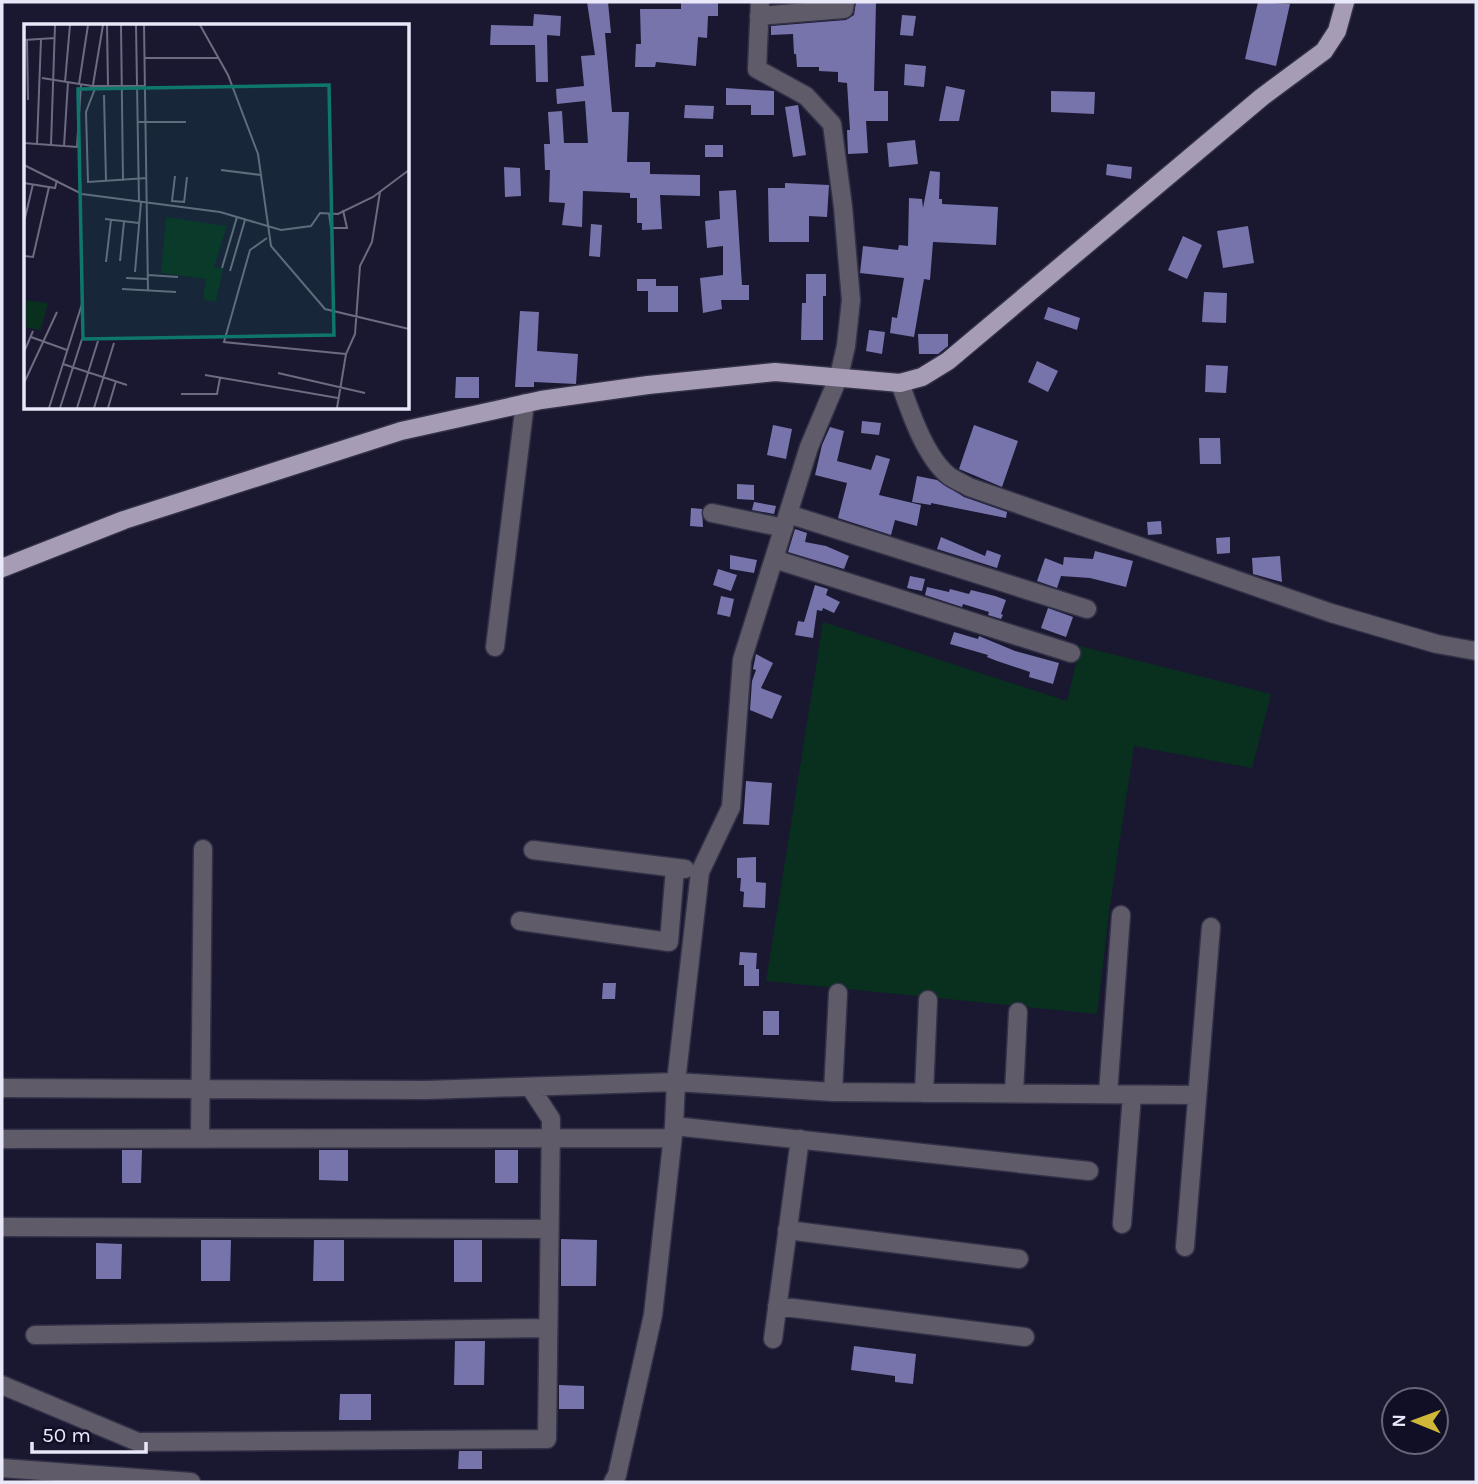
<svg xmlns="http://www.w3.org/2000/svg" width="1478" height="1484" viewBox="0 0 1478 1484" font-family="Karla,sans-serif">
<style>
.green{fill:#092f1f}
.building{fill:#7674ab}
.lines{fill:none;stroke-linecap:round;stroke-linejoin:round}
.minor-casing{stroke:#323148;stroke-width:21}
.major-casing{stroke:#323148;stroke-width:21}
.minor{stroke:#605b68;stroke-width:18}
.major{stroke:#a79cb6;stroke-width:18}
.inset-road{fill:none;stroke:#6c6b80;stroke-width:2}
.view{fill:#0f766e;fill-opacity:0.15;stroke:#0f766e;stroke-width:3.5}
.inset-edge{fill:none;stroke:#e8e8f9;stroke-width:3.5}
</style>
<rect width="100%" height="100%" fill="#191830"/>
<path class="green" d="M823 622 1067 701 1080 646 1271 694 1252 768 1134 746 1110 905 1097 1014 766 981Z"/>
<path class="building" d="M587 2H608L611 33H605L612 112H629L627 162H650V174L700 175V196L660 195 662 229 642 230V223H637V198H630V193L583 191 582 227 562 225 565 203 549 202 550 170H545L544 144H550L548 112 562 111 564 143H588L585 101 557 104 556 89 584 86 581 56 595 55Z
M681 2H718V16H708L707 38 698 37 696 66 656 62 655 67H635L636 44H641L640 9H681Z
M856 2H876L874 91H888V121H866L868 153 848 154 847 130H850L847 83 838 82V72L819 71V67H797L796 54H794L793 34 771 35V26L846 20 854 15Z
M1258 2 1290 4 1276 66 1245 59Z
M534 14 561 16 560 36 547 35 548 82H536L535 45H490L491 25 533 26Z
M902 15 916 16 913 36 900 35Z
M905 64 926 66 924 87 904 85Z
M946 86 965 90 959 121H939Z
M726 88 774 91V115H751V105H726Z
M1051 91 1095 92 1094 114 1051 112Z
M685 105 714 106 713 119 684 118Z
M798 105 806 155 793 157 785 107Z
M915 140 918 164 889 167 887 143Z
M705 145H723V157H705Z
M1107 164 1132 167 1131 179 1106 175Z
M504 167 520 168 521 196 505 197Z
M930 171 940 172 939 199H942V204L998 207 996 245 933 242 930 280 924 279 914 337 890 333 892 317 897 318 904 278 860 273 863 246 898 250 899 245 908 246 909 198 922 199 923 208Z
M785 183 829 185 827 217 809 216V242H769L768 188H785Z
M736 190 742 285H749V300H721L722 309 703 313 700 278 723 275V246L707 248 705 221 720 219 719 191Z
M591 224 602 225 600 257 589 256Z
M1248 226 1254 263 1223 268 1217 231Z
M1183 236 1202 245 1187 279 1168 270Z
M806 274H826V296H823V340H801L802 303H806Z
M637 279H656V286H678V312H648V291H637Z
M1204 292 1227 293 1226 323 1202 322Z
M1048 307 1080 318 1077 330 1044 319Z
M520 311 539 312 537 351 578 354 576 384 534 382V387H515Z
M869 330 885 332 882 354 866 351Z
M918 334H948V346L938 354H919Z
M1037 361 1058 371 1048 392 1028 382Z
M1206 365 1228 366 1226 393 1205 392Z
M456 377H479V398H455Z
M862 421 881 423 879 435 861 433Z
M773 425 792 429 786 459 767 455Z
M974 425 1018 441 1002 487 959 469Z
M830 427 844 431 837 461 871 470 876 455 890 459 879 495 921 505 917 526 895 520 891 535 838 518 847 483 815 475 822 445Z
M1199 438H1220L1221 464H1200Z
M917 476 937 480 964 497 1007 512 1006 518 931 503V505L912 502Z
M737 484 754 485V500L737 499Z
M754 502 776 506 774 514 752 510Z
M691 508 702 509 703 527 690 526Z
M1161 521 1162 534 1148 535 1147 522Z
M795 529 807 533 805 542 826 546 849 556 844 569 788 552Z
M941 537 985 556 987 550 1001 555 997 568 937 549Z
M1230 537V553L1217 554 1216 538Z
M1095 551 1133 561 1126 587 1090 578 1061 576 1057 588 1037 581 1045 558 1063 565 1064 557 1093 559Z
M730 555 757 560 754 573 730 569Z
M1280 556 1282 582 1253 574 1252 558Z
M718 569 737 575 731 591 713 585Z
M910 576 925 579 922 591 907 588Z
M815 585 828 589 826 595 840 602 834 613 823 608 822 611 817 610 813 638 795 635 798 621 804 622Z
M927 587 949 592 950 589 969 594 971 590 995 596 1006 600 1001 614 1003 615 1001 619 988 615 989 612 963 604 962 607 925 595Z
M721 596 734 599 730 617 717 614Z
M1048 608 1073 617 1066 637 1041 628Z
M954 632 978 639 979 636 1015 651 1059 663 1053 684 1029 677 1030 672 997 661 987 657 988 655 950 644Z
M756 654 773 663 761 688 782 696 772 719 750 710 752 681 756 670 753 669Z
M746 781 772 783 769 825 743 824Z
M756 857V882L766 883 765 908 743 907 744 892 740 891 741 878H737V858Z
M740 952 757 953 756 969H759V986H744V965H739Z
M603 983H616L615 999H602Z
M763 1011H779V1035H763Z
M122 1150H142L141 1183H122Z
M319 1150H348V1181L319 1180Z
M495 1150H518V1183H495Z
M561 1239 597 1240 596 1286H561Z
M201 1240H231L230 1281H201Z
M314 1240H344V1281H313Z
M454 1240H482V1282H454Z
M96 1243 122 1244 121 1279H96Z
M455 1341H485L484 1385H454Z
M854 1346 916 1354 913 1384 895 1382V1376L851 1370Z
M559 1385 584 1386V1409H559Z
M340 1394H371V1420H339Z
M459 1451H482V1469H458Z"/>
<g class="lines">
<g class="minor-casing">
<path id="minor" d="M759 16 844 9 845 2
M900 383C910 411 925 457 949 476 955 480 962 483 969 487L1331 613 1437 644 1476 651
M712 513 784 528
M788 514 1087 609
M774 559 1071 653
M495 647 525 403
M533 850 685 869
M520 921 669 942 675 868
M2 1088 426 1090 676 1082 833 1092 1197 1095
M833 1092 838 993
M924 1093 928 1000
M1014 1093 1018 1012
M1108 1094 1121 915
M674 1126 1089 1171
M200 1138 203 849
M2 1139 672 1138
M1122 1224 1132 1095
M2 1227 549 1229
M787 1230 1019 1259
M1185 1247 1211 927
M777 1306 1025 1337
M35 1335 548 1328
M773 1339 800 1139
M2 1385 138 1442 547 1439 551 1119 530 1087
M2 1468 191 1482
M613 1482 617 1475 653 1315 674 1126 676 1082 700 872 731 807 742 660 809 447 839 376 846 346 851 300 843 207 832 124 806 96 757 69 760 2"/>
</g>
<g class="major-casing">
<path id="major" d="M2 568 124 520 401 431 541 400 648 385 775 372 900 383 922 377 948 361 1262 97 1324 51 1337 31 1345 2"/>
</g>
<use href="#minor" class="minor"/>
<use href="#major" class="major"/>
</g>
<g transform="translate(24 24)">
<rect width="385" height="385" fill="#191830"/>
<path d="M142 193 203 202 190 243 199 245 192 278 179 275 182 255 137 249ZM0 276 24 279 17 306 0 303Z" fill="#092f1f"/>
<path class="inset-road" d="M83 1 84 62M97 1 99 157M112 1 115 178M120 1 124 267M176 1 204 51 234 130 247 222 301 285 385 305M0 16 31 14M3 16 4 76M121 34H195M18 54 68 62H121M41 58 46 1M55 60 64 1M69 61 79 1M72 62 62 88 64 158 123 154M80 71 82 157M114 98H162M0 119 53 123 57 60M13 120 17 15M27 121 31 1M40 122 44 58M0 141 58 170 196 188 257 206 287 202 296 189 314 190 349 173 385 146M197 146 237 151M151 152 148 177 161 178M0 159 31 164 33 156M160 179 163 153M305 189 307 204H323L319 186M81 195 115 199M0 198 9 160M243 214 226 226 200 318 322 330M0 232 9 233 25 163M96 237 100 198M82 238 87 196M198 244 213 193M206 247 221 196M111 248 117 178M124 251 154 253M102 254 124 255M98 265 152 268M7 313 43 326M0 328 9 307M39 340 103 361M254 349 341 369M181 351 314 374M0 359 33 288M157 370H193L196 354M25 384 58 280M36 384 58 315M53 384 74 317M70 384 90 319M84 384 92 357M313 384 322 330 331 310 336 242 348 218 356 168"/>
<path class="view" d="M305 61 310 311 59 315 54 65Z"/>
<rect width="385" height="385" class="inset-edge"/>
</g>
<rect width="1478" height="1484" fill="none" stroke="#e8e8f9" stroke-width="7"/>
<g transform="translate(1415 1421) rotate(271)"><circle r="33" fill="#110f25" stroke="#67667a" stroke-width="2"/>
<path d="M0-5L12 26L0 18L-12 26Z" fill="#cfb837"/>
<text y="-10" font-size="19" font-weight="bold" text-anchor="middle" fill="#e8e8f9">N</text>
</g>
<path d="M32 1442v10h114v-10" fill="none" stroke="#e8e8f9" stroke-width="3.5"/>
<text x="42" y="1442" font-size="21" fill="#e8e8f9" stroke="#110f25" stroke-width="5" paint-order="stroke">50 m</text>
</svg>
